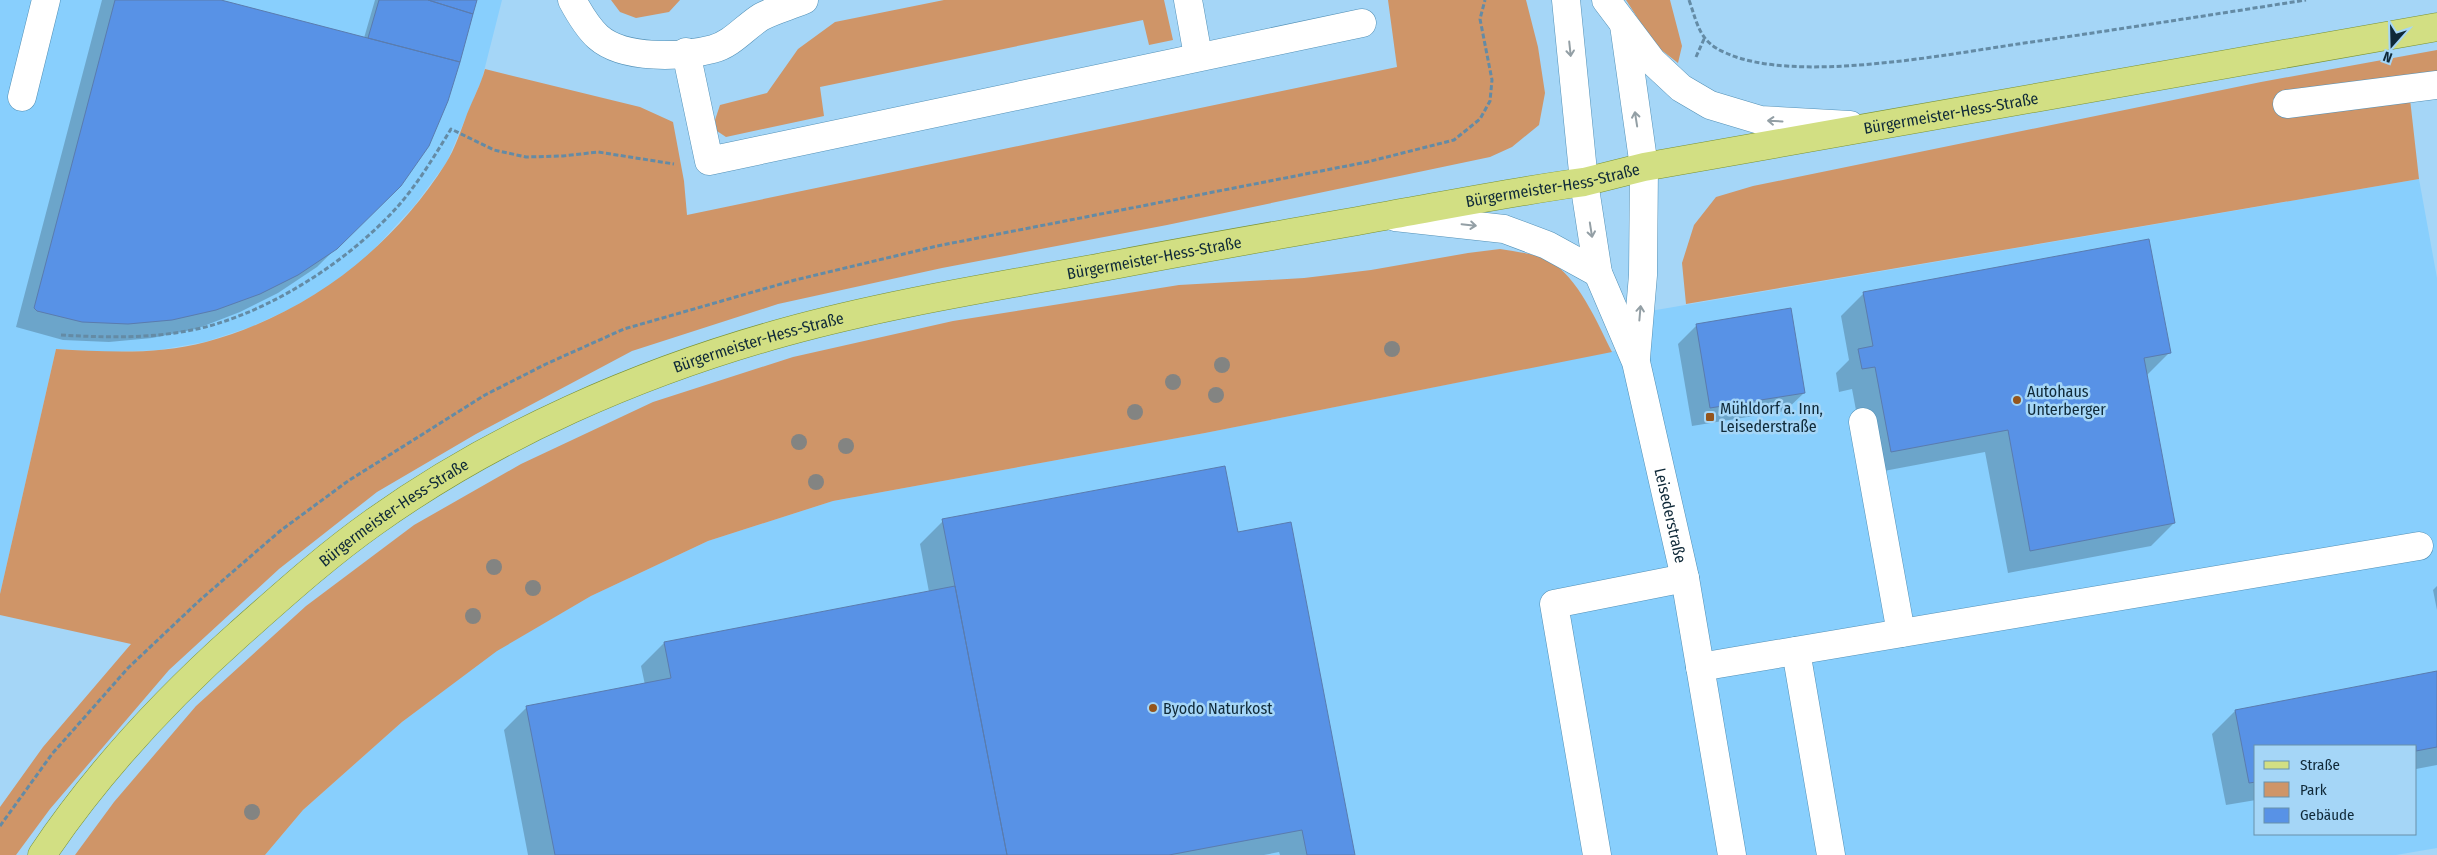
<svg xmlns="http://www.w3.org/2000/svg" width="2437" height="855" viewBox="0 0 2437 855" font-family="'Fira Sans Condensed',sans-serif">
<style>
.built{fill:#88cffd;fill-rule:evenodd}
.green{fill:#cf9568}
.shadow{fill:#0003}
.building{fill:#5892e6;stroke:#5a7cae}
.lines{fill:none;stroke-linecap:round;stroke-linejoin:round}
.minor-casing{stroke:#5290b6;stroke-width:29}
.major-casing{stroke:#7a9233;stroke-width:29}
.path{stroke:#648ba5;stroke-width:3;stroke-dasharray:5 2.5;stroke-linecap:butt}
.minor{stroke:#fff;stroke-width:28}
.major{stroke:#d2df83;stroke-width:28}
.tree{fill:#838482}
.oneway{stroke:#939fa5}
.poi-dot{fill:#94551c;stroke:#a5d6f7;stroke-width:2}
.labels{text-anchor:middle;stroke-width:5;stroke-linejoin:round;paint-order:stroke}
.street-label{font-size:16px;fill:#0f2938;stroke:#a5d6f7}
.poi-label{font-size:16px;fill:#0f2938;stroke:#a5d6f7;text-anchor:start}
</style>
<rect width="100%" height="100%" fill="#a5d6f7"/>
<path class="built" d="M0 0H502L482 79 447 162 415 205 367 257 334 283 290 309 251 327 205 342 159 350 109 352 56 349 0 594Z
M2419 179 2437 278V848L2396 855H265L303 810 402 722 497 650 591 596 708 541 833 501 1205 433 1634 347 1627 315ZM2256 746H2416V834H2256Z"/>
<path class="green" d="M611 0H680L669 12 636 18 620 12Z
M944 0H1164L1173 40 1149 45 1143 20 820 87 824 116 726 137 717 131 715 120 720 105 767 93 798 49 835 22Z
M1388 0H1526L1538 47 1545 93 1539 125 1512 147 1490 157 1167 225 942 268 778 304 632 351 476 434 377 492 279 569 169 670 50 809 16 855H0V807L43 747 131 644 0 615V594L56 349C106 352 158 355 206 342 306 315 391 250 446 163 455 149 461 130 467 114 473 99 481 84 485 69L640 107 673 122 684 181 687 215 1397 67Z
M1626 0H1670L1682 46 1678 63 1655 45Z
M2437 50V77L2410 99 2419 179 1686 304 1682 263 1694 225 1716 197 1753 186 2261 82Z
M1500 249C1516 252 1534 253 1549 261 1577 275 1598 324 1612 352L1205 433 833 501 708 541 591 596 497 651 402 722 303 810 265 855H75L114 802 196 706 306 606 414 525 521 464 653 402 793 357 953 321 1179 285 1304 278 1371 270 1468 253Z"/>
<path class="shadow" d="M102 0H216L364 38 375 0H476L459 62 400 185 317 267 278 293 240 312 196 329 152 338 109 342 63 340 16 327Z
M1864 293 2169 353 2146 376 2174 523 2151 546 2008 573 1985 452 1868 474 1852 389 1839 392 1836 373 1849 360 1841 316Z
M1697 325 1804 393 1785 411 1692 426 1678 344Z
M943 521 1237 534 1354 855H1280L1279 852 1264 855H528L504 730 527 707 645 685 641 666 664 643 929 592 920 544Z
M2437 586V610L2433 590Z
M2437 672V765L2416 769V746H2256V800L2226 805 2212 734 2235 711Z"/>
<path class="building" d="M115 0H221L460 62 448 101 429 146 401 186 337 249 298 275 260 294 216 310 172 320 128 324 82 322 37 311 34 308Z
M379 0H428L473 14 460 62 368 38Z
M428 0H477L473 14Z
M2149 239 2171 353 2144 358 2175 523 2030 551 2008 430 1891 452 1875 367 1862 369 1858 349 1873 346 1863 292Z
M1791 308 1805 393 1710 408 1696 324Z
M1225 466 1238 532 1291 522 1355 855H1307L1302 830 1169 855H1007L942 519Z
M955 586 1007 855H555L526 706 671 678 664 642Z
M2437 671V747L2416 751V746H2256V782L2249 783 2235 710Z"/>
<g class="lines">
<g class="minor-casing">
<g id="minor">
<path d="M572 0C579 13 587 27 598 37 624 60 682 57 713 49 732 44 745 27 761 17 774 10 790 6 804 0"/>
<path d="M1188 0 1198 56"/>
<path id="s1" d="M1566 0 1584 182 1598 273 1636 362 1685 578 1732 855"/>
<path d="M1606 0 1652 61 1681 88 1710 105 1760 120 1850 125"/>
<path d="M1624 25 1644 167 1643 275 1636 358"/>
<path d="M686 52 709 161 1362 23"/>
<path d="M22 97 46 0"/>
<path d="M2287 104 2437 85"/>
<path d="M1395 217 1504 229 1547 245 1598 273"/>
<path d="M1863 422 1901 633"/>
<path d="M1796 651 1831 855"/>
<path d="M1700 667 2419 546"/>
<path d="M1597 855 1554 604 1685 578"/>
</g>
</g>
<g class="major-casing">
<g id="major">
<path id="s2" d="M42 855C97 773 166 699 239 634 283 595 326 556 374 522 496 435 640 372 785 332 894 302 1007 285 1119 264 1207 247 1297 232 1385 216 1452 204 1517 191 1584 182L1644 167 2437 27"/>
</g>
</g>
<path class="path" d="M1689 0C1698 25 1699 42 1726 53 1794 84 1943 55 2018 44 2114 30 2210 15 2306 0
M1696 57 1704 39
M61 335C112 338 167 339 216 324 282 304 354 256 399 205 419 182 435 155 451 129L494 150 526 157 563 156 598 152 674 164
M0 826 52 754 128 668 200 600 280 531 348 481 485 395 546 364 624 329 795 280 937 246 1367 162 1454 140 1480 119 1490 101 1492 80 1480 19 1485 0"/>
<use href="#minor" class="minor"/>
<use href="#major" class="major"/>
</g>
<g class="tree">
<circle cx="1392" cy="349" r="8"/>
<circle cx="1222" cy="365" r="8"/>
<circle cx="1173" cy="382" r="8"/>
<circle cx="1216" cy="395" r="8"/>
<circle cx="1135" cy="412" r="8"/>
<circle cx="799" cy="442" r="8"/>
<circle cx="846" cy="446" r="8"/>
<circle cx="816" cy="482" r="8"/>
<circle cx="494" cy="567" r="8"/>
<circle cx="533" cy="588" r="8"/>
<circle cx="473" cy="616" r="8"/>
<circle cx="252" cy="812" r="8"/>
</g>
<defs><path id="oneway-shaft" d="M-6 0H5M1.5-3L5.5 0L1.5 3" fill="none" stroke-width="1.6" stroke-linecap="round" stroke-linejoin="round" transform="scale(1.25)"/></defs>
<g class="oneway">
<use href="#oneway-shaft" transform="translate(1570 49) rotate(84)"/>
<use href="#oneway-shaft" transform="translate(1636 119) rotate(-99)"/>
<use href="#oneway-shaft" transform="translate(1775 121) rotate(-177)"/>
<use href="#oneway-shaft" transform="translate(1469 225) rotate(6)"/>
<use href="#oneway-shaft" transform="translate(1591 230) rotate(81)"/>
<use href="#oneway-shaft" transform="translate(1640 313) rotate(-85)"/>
</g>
<g class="poi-dot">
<circle cx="2017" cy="400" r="5"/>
<rect x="1705" y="412" width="10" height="10" rx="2.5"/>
<circle cx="1153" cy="708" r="5"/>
</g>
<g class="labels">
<g class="street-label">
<text dy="6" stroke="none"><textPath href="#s2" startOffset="2114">Bürgermeister-Hess-Straße</textPath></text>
<text dy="6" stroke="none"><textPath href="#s2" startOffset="1709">Bürgermeister-Hess-Straße</textPath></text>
<text dy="6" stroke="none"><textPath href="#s2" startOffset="1304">Bürgermeister-Hess-Straße</textPath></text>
<text dy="6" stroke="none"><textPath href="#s2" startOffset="899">Bürgermeister-Hess-Straße</textPath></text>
<text dy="6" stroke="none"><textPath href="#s2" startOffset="494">Bürgermeister-Hess-Straße</textPath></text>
<text dy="6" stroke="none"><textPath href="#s1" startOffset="529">Leisederstraße</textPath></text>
</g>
<g class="poi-label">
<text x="2027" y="397">Autohaus<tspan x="2027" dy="18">Unterberger</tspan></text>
<text x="1720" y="414">Mühldorf a. Inn,<tspan x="1720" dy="18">Leisederstraße</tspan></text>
<text x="1163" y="714">Byodo Naturkost</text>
</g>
</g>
<rect x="2254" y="745" width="162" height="90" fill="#a5d6f7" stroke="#6991ab"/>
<rect x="2264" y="761" width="25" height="8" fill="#d2df83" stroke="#6991ab"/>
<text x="2300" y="770" font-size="15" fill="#0f2938">Straße</text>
<rect x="2264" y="782" width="25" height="15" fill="#cf9568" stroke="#6991ab"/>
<text x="2300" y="795" font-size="15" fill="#0f2938">Park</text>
<rect x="2264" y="808" width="25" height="15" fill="#5892e6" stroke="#6991ab"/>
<text x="2300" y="820" font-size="15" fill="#0f2938">Gebäude</text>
<g transform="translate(2392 45) rotate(200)" stroke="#a5d6f7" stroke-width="4" paint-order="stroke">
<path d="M0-4L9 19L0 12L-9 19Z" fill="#0f2938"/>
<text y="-8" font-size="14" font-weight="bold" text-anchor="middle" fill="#0f2938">N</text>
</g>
</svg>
